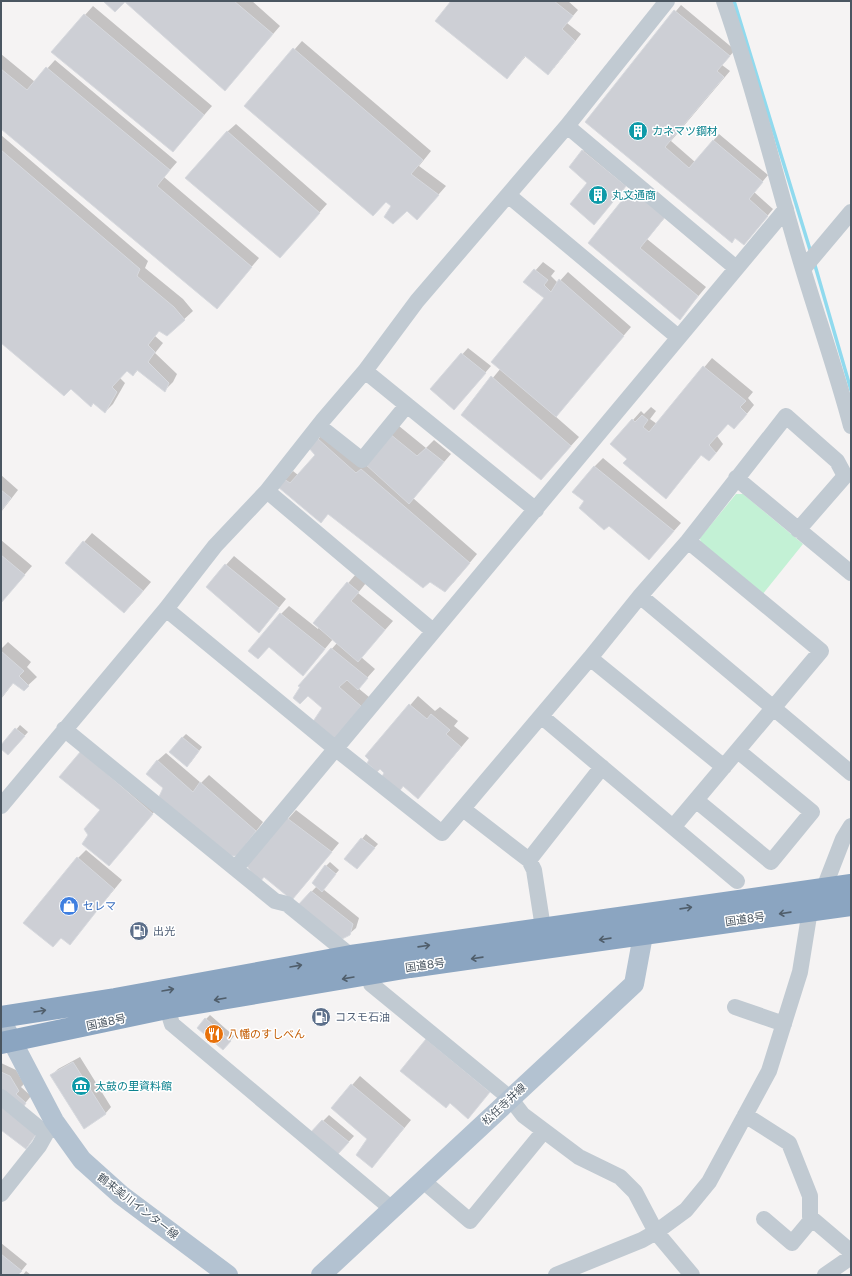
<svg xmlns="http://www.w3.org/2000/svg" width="852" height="1276" viewBox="0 0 852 1276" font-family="'Public Sans','Noto Sans JP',sans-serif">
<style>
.green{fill:#c3f1d5}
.shadow{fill:#0003}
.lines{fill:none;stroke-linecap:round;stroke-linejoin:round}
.stream{stroke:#90daee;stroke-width:3.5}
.building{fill:#cdcfd5;stroke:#d7d9de}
.minor{stroke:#c1cad2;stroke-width:16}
.major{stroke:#b3c2d1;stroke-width:20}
.highway{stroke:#8ba5c1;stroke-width:22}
.oneway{stroke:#505e6b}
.labels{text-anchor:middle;stroke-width:3;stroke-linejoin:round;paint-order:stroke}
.culture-label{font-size:11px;fill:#0d838f;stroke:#fff;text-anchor:start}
.shop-label{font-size:11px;fill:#366cbe;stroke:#fff;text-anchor:start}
.street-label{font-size:11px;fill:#4a5661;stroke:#fff}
.service-label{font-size:11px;fill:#4e5e75;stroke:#fff;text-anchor:start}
.food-label{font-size:11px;fill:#c56008;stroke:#fff;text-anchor:start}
</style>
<rect width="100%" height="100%" fill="#f5f3f3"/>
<path class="green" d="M736 494H743L803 544 762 595 701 545 700 538Z"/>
<path class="shadow" d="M125 1H252L280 26 225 90Z
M452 1H568L578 10 567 23 581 34 554 68 526 56 507 78Z
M681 5 735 50 722 65 730 71 671 141 695 162 719 134 768 175 754 192 773 209 750 237 586 121Z
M93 6 212 106 173 151 85 15Z
M302 41 431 151 419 166 446 186 417 219 407 209 393 206 245 106Z
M1 54 35 82 55 60 177 162 164 177 259 258 225 299 1 128Z
M236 124 327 204 280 257 227 132Z
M1 135 148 261 145 268 183 299 193 311 167 335 160 330 155 336 163 343 155 353 177 374 173 382 165 390 138 370 133 375 127 370 120 378 125 383 113 404 105 412 94 403 91 406 71 388 1 342Z
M591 142 634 177 594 224 583 151Z
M672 209 647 239 706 287 680 318 589 243Z
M543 262 555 271 551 276 558 283 568 272 631 327 555 416 579 437 541 479 463 414 501 368 545 297 525 282Z
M468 348 491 366 454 409 431 389Z
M712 358 753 392 748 398 754 405 742 420 728 423 717 436 723 444 717 452 708 460 702 454 666 498 629 459 633 420 641 411 644 414 651 407 656 411 650 419 657 424Z
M399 426 426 448 434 440 451 454 413 498 477 554 453 583 329 513 321 521 285 480 293 471 298 475 317 455 310 447 326 431 365 465Z
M603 458 681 523 649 559 585 501 595 466Z
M1 475 18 490 1 512Z
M92 533 151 582 132 604 66 563Z
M1 540 32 566 1 602Z
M234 556 286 599 259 632 226 565Z
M356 574 366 583 358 593 393 621 361 657 375 669 358 688 369 697 344 729 300 685 337 643 333 639 311 666 281 614 289 606 318 629 319 627 314 623Z
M8 642 31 662 27 667 37 677 24 689 14 682 1 699V649Z
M418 696 435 711 440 707 458 721 454 726 469 738 418 798 404 786 399 790 386 772 367 756Z
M20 725 28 732 12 750 1 748Z
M186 734 202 747 191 762 182 738Z
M81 752 160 805 109 865 89 835 101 810Z
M166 753 201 783 209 775 263 822 245 846 165 788 157 761Z
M296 810 339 843 300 890 248 864Z
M366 834 378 844 360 864 346 859Z
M86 850 122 880 70 943 62 937 78 858Z
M330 862 339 870 323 889 359 918 356 928 349 934 299 905 317 886 326 866Z
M210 1015 234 1036 227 1045 206 1019Z
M80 1057 111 1107 105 1114 52 1075 58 1069Z
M1 1063 16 1070 24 1084 21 1087 31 1096 22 1107 1 1090Z
M360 1076 411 1120 372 1167 368 1139 332 1108Z
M329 1115 354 1136 343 1148 323 1121Z
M1 1243 27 1264 18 1275 1 1274Z
M26 1271 31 1275H23Z"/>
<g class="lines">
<path class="stream" d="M734 1 811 253
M814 262 851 390"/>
</g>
<path class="building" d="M103 1H234L273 34 225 91 125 2 115 12Z
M451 1H554L573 16 562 29 575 41 548 75 525 56 507 79 435 21Z
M674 10 730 56 717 71 724 77 665 147 689 168 713 140 763 182 749 199 768 216 744 245 735 238 732 243 585 122Z
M84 14 204 115 173 152 51 52Z
M293 48 423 160 411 174 439 195 417 220 407 211 393 224 384 217 391 206 386 202 373 216 244 106Z
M46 67 170 170 157 186 252 267 217 309 1 129V69L27 90Z
M227 131 320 213 280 258 185 178Z
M1 150 140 269 137 276 174 307 185 320 167 336 159 331 148 345 155 352 148 362 169 383 165 392 137 370 133 376 127 371 112 387 117 392 105 413 93 403 91 407 71 389 64 396 1 343Z
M582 150 626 186 594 225 570 204 587 183 569 167Z
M631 189 665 217 640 248 698 296 680 320 588 243Z
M534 269 548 280 544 285 551 292 559 279 624 336 556 417 491 362 544 298 523 282Z
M461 353 486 373 454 410 430 389Z
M703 366 746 401 740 407 747 414 734 429 728 424 709 445 716 453 709 461 701 455 666 499 623 463 627 459 610 444 632 419 635 422 642 415 648 420 643 427 649 432Z
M491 376 571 446 541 480 461 415Z
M390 434 417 456 426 448 444 462 409 504 365 464Z
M317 438 356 473 361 469 470 563 445 592 430 582 423 588 328 514 321 523 278 487 284 479 290 483 315 455 308 447Z
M594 466 674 531 649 560 609 526 604 530 579 508 584 501 572 492Z
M1 490 11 498 1 511Z
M83 541 143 591 124 613 65 563Z
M1 555 25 575 1 603Z
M225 564 279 608 259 633 206 587Z
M347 582 359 592 351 601 385 630 358 662 313 623Z
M280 613 325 649 303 676 269 647 258 659 248 651Z
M331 648 368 678 358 690 347 680 339 687 361 706 336 739 312 723 322 708 308 696 300 704 293 698 300 687 298 686Z
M1 651 24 671 19 676 29 686 24 691 13 683 1 698Z
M409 704 427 719 431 714 450 730 446 734 461 747 418 799 403 786 399 792 381 778 384 773 380 769 377 772 367 763 369 760 365 756Z
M15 728 25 736 8 755 1 749V745Z
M182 737 199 751 187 767 169 752Z
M81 751 153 814 109 866 82 844 88 835 84 829 100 810 59 777Z
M157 760 193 792 200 782 256 831 237 856H229L158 799 163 788 146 774Z
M287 818 332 852 292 900 264 877 260 882 252 874 246 864Z
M361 838 375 848 357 869 344 859Z
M77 857 114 889 70 945 61 938 53 947 23 923Z
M325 865 336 874 322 892 312 883Z
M311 891 353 924 350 935 340 940 298 905Z
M205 1018 231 1041 223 1050 197 1028Z
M426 1039 490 1092 468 1119 450 1103 446 1108 400 1071Z
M73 1062 106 1114 84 1129 50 1075Z
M1 1072 10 1076 19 1091 16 1094 26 1103 22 1109 1 1092Z
M351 1084 404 1128 372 1168 356 1155 367 1139 331 1108Z
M1 1105 37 1133 26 1149 1 1130Z
M322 1120 349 1142 337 1155 310 1133Z
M1 1254 22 1271 18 1275H1Z"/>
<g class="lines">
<path class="minor" d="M724 1C755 89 776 180 803 269 819 322 837 373 851 426
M567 126 736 268
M508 195 678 337
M803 269 851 212
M365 371 536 510
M319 426 362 460 407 405
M736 478 851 573
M267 491 433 631
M640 596 851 773
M166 609 336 749 442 833 590 658 640 596 688 541 786 416 837 461 845 476 798 530
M590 658 724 767
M541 716 737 881
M64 729 275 901 287 904 351 956
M697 801 771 862 812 812 738 751
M1 806 166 609 215 546 267 491 323 420 365 371 417 301 567 126 667 1
M463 809 529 860 534 870 543 928
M674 826 821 651 688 541
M529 860 602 767
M236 868 786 209
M371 984 510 1098 523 1115 579 1157 620 1177 635 1192 656 1232 692 1275
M735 1007 784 1024
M167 1008 172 1024 392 1209
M1 1097 40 1129 57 1130
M745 1115 789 1143 810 1196V1217L851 1252
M422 1180 470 1221 544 1131
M1 1194 39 1146 48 1130
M764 1219 792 1243 812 1219
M556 1275 642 1240 656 1232 686 1210 709 1182 769 1071 800 972 810 910 824 888 843 839 851 826
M825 1275 851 1257"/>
<path class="major" d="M1 1020 54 1121 82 1160 121 1195 228 1275
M321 1275 634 984 646 919"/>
<path class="highway" d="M1 1017 115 999 351 956 851 885
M1 1043 167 1008 410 967 851 905"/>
</g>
<defs><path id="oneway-shaft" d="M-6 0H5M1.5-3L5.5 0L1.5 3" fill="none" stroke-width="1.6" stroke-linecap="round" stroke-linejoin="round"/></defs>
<g class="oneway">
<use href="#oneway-shaft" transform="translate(686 908) rotate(-8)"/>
<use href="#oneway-shaft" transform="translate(785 913) rotate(172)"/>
<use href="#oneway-shaft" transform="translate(605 939) rotate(172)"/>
<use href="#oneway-shaft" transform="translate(424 946) rotate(-8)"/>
<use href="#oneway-shaft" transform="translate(477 958) rotate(172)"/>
<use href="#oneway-shaft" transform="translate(296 966) rotate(-10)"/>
<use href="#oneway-shaft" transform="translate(348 978) rotate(170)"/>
<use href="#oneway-shaft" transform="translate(168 990) rotate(-10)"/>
<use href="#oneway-shaft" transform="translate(220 999) rotate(170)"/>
<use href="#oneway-shaft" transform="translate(40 1011) rotate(-9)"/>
</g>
<defs>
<g id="building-disc" transform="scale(1)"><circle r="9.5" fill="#0f9aa8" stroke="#fff"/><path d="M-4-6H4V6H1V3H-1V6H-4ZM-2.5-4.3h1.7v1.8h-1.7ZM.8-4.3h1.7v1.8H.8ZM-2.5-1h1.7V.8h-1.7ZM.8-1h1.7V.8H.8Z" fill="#fff"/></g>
<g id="shop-disc" transform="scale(1)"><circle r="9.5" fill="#3f7fe0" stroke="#fff"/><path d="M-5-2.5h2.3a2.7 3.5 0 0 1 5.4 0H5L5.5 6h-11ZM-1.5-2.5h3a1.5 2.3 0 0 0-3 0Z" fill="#fff"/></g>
<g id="fuel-disc" transform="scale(1)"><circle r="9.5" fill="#5c6f8a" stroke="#fff"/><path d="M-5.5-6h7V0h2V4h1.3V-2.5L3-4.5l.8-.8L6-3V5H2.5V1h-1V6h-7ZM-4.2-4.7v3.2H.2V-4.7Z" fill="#fff"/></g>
<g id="restaurant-disc" transform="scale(1)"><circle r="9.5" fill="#e8710a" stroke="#fff"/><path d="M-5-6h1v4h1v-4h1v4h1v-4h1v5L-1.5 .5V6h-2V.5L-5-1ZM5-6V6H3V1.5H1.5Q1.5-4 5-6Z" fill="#fff"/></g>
<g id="museum-disc" transform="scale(1)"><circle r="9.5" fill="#0f9aa8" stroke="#fff"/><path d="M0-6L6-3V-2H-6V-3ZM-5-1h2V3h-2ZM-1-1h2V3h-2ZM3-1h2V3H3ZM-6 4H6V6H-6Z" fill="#fff"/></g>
</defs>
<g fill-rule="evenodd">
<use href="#building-disc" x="638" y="131"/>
<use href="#building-disc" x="598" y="195"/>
<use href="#shop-disc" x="69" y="906"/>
<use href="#fuel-disc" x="139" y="931"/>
<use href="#fuel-disc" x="321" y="1017"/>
<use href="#restaurant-disc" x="214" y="1034"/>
<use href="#museum-disc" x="81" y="1086"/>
</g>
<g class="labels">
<g class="culture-label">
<text x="652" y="135">カネマツ鋼材</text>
<text x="612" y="199">丸文通商</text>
<text x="95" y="1090">太鼓の里資料館</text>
</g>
<g class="shop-label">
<text x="83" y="910">セレマ</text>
</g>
<g class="street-label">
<text transform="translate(745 919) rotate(-8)" y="4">国道8号</text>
<text transform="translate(425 965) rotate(-8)" y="4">国道8号</text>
<text transform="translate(106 1022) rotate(-12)" y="4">国道8号</text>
<text transform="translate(504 1104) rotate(-43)" y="4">松任寺井線</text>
<text transform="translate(138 1206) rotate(38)" y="4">鶴来美川インター線</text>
</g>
<g class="service-label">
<text x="153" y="935">出光</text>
<text x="335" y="1021">コスモ石油</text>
</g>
<g class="food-label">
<text x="228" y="1038">八幡のすしべん</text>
</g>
</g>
<rect width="852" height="1276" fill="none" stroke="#4a5661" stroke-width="4"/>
</svg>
